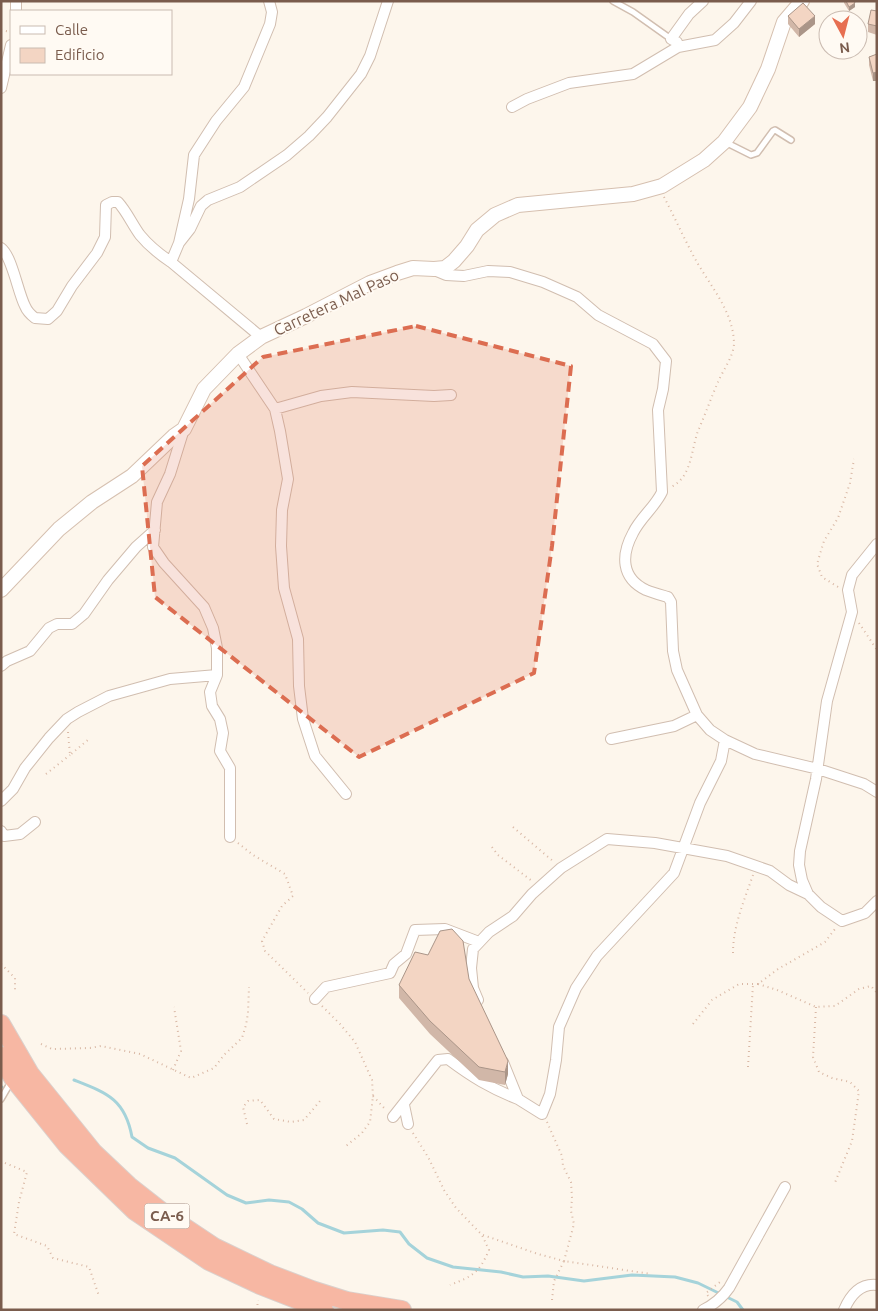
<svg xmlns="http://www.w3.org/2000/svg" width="878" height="1311" viewBox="0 0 878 1311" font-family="Ubuntu,sans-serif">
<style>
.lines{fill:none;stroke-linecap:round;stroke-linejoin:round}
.stream{stroke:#a5d3da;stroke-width:3}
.lane-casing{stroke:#d1beb0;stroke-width:8}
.street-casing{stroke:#d1beb0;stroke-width:12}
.secondary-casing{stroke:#d6c0b0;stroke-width:16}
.highway-casing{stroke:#dad1cd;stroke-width:20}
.path{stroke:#d9b8a5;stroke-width:2;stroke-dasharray:1 4;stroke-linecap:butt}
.lane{stroke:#fff;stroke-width:5}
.street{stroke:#fff;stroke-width:10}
.secondary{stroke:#fff;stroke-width:14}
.highway{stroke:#f7b7a3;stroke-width:18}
.wall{fill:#d1b7a8}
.shaded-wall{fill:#aa9588}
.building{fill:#f3d5c3;stroke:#aa9588}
.marked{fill:#dc6d51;fill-opacity:0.2;stroke:#dc6d51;stroke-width:4;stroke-dasharray:10 6;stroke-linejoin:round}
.labels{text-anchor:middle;stroke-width:4;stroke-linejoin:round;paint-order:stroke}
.shield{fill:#fffaf3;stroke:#a28b7f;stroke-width:1}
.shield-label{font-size:15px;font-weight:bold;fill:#7a5c4d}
.street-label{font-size:16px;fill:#7a5c4d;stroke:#fffaf3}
</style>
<rect width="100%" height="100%" fill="#fdf6ec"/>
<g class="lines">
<path class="stream" d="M74 1080C107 1093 125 1099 132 1137L148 1148 175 1158 227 1195 246 1203 269 1200 289 1202 302 1209 318 1223 344 1233 383 1230 400 1232 409 1244 427 1258 453 1267 501 1272 523 1277 548 1276 584 1281 632 1275 675 1277 698 1283 737 1302 743 1310
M1 1087H2"/>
<g class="lane-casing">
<path id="lane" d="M613 1 633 12 671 39
M725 142 751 155 757 153 773 131 775 130 791 140
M1 1099 12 1080"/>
</g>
<g class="street-casing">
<path id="street" d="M16 11V1
M678 47 677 42 671 39 689 14 703 1
M1 88 11 45
M512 107 527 99 569 83 633 74 678 47 715 40 734 23 751 1
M179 243 190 229 201 206 208 200 240 187 287 155 309 136 327 117 361 74 370 56 388 1
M1 248C12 256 18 293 25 306 27 311 31 315 35 318L48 319 57 311 72 286 97 253 105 237 106 205 112 202H118C127 212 132 224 140 235 149 246 159 254 171 262L261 337
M171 262 179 243 189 199 194 155 216 121 244 87 270 24 272 12 269 1
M434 270 446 275 464 276 488 271 510 272 543 282 577 297 598 315 653 344 666 361 663 389 658 410 662 492C655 507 640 518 633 533 621 555 621 578 646 590 653 593 661 595 668 597L671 602 673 651 677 670 697 715 710 730 725 740 755 754 818 769 864 784 877 792
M238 354 275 409 280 431 288 479 282 510 281 546 284 588 298 639 299 686 303 719 315 756 346 794
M275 409 321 396 352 392 434 396 451 395
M184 429 170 474 157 502 153 547 164 563 204 607 213 628 217 648V675L210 692 212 706 220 719 223 733 220 751 230 768V837
M1 666 7 661 30 651 49 628 57 624H72L84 614 108 580 136 547 155 530
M611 739 674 726 697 715
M1 801 13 789 25 768 49 738 67 719 78 712 109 696 170 679 217 675
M1 831 4 836 20 834 35 822
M808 894 802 880 799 865 800 851 816 779 827 701 852 612 848 590 852 575 877 544
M315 999 326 987 390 973 394 964 406 954 415 930 445 929 479 942
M478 1000 473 988 471 968 473 949 489 932 513 916 532 894 561 868 607 839 655 843 727 856 770 871 789 885 808 894 821 907 842 921 865 913 877 901
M503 1062 518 1099 542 1114 550 1094 556 1060 559 1027 576 988 597 956 674 873 700 803 721 761 725 740
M404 1105 408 1124
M393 1117 438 1060 448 1059C472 1077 490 1088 518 1099
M703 1310C715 1304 722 1298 729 1288L785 1187
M844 1310C850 1296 860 1283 877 1285"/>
</g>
<g class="secondary-casing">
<path id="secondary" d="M1 590 59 529 92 502 132 476 174 436 184 429 204 389 238 354 261 337 306 316 370 283 397 273 413 268 434 269 445 268 454 261 467 246 477 230 495 215 518 205 633 194 662 186 704 160 724 142 750 107 768 69 784 22 802 1"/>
</g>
<g class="highway-casing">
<path id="highway" d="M1 1024 30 1074 93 1152 129 1186 166 1215 214 1247 270 1274 312 1290 347 1301 402 1310
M1 1056 13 1078 67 1145 135 1211 209 1261 260 1285 324 1310"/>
</g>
<path class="path" d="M1 30 11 32
M664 197C674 216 683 236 693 255 708 284 733 309 734 343 734 356 723 370 718 382 711 398 705 415 698 431 691 450 692 477 671 487
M838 587 822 577 817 564 824 541 838 518 850 483 854 459
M859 623 877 650
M68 732 70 755 89 739
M46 774 70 755
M513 827 554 862
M238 843 253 855 285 874 293 896 282 906 262 941 265 951 308 993
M492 847 498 855 532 881
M733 953C733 926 744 901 753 875
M1 964 15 978V991
M758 984 777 990 816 1007 835 1006 859 989 871 986 877 993
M322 1006 340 1024 355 1042 372 1080 373 1096 370 1122 362 1133 346 1146
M816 1007 813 1057 819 1072 832 1078 850 1082 859 1091 852 1141 834 1185
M693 1024 712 1000 739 984H758L778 969 825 942 835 929
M41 1044 52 1049 90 1048 101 1046 140 1054 191 1078 214 1068 224 1055 242 1038 246 1025 248 1013 249 987
M748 1067 753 984
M173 1070 181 1051 174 1007
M373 1096 385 1109
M247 1124 243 1107 248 1101 260 1100 274 1119 291 1122 304 1120 320 1101
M413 1133 428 1157 444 1190 456 1208 482 1235 489 1250C479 1273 473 1276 450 1285
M5 1163 27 1172 19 1202 14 1234 47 1246 53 1258 89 1267 99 1296
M483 1235 538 1254 564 1261 574 1224 571 1211 572 1198 571 1182 563 1166 562 1156 547 1122
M708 1296 706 1293 720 1282
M552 1300 554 1281 564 1261 651 1274
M257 1310 258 1300"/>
<use href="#lane" class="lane"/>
<use href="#street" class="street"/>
<use href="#secondary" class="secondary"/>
<use href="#highway" class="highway"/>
</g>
<path class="wall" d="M844 1H854L855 7 849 11 844 3Z
M877 11V35L868 32V24Z
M788 16 815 24 799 37 788 24Z
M877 54V81H873L869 65V57Z
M469 979 508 1074 505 1085 479 1080 430 1034 399 998V985Z"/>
<path class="shaded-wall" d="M855 3V7L849 11V7Z
M815 16V24L799 37V29Z
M877 72V81H873V73Z
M508 1061V1074L505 1085V1072Z"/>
<path class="building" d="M846 1H854L855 3 849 7Z
M803 3 815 16 799 29 788 16Z
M871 10 877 11V26L868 24Z
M877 54V72L873 73 869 57Z
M452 929 463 941 469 979 508 1061 505 1072 479 1067 430 1021 399 985 415 952 428 955 440 931Z"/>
<path class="marked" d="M416 326 571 366 552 546 534 673 359 757 155 597 142 466 263 357Z"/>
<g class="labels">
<rect class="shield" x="144.5" y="1203.5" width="45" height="25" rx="4"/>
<g class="shield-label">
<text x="167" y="1221">CA-6</text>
</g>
<g class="street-label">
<text transform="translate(336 302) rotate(-25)" y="6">Carretera Mal Paso</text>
</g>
</g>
<rect width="878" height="1311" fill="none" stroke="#7a5c4d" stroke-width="5"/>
<rect x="10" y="10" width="162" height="65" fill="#fffaf3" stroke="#cabbb1"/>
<rect x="20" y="26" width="25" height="8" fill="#ffffff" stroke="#cabbb1"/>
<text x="55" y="35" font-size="15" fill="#7a5c4d">Calle</text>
<rect x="20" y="48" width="25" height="15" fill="#f3d5c3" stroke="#cabbb1"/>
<text x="55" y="60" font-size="15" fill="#7a5c4d">Edificio</text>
<g transform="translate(843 35) rotate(173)"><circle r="24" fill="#fffaf3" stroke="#cabbb1"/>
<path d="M0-4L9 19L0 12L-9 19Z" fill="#e76f51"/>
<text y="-8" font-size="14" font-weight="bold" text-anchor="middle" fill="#7a5c4d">N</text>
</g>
</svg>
